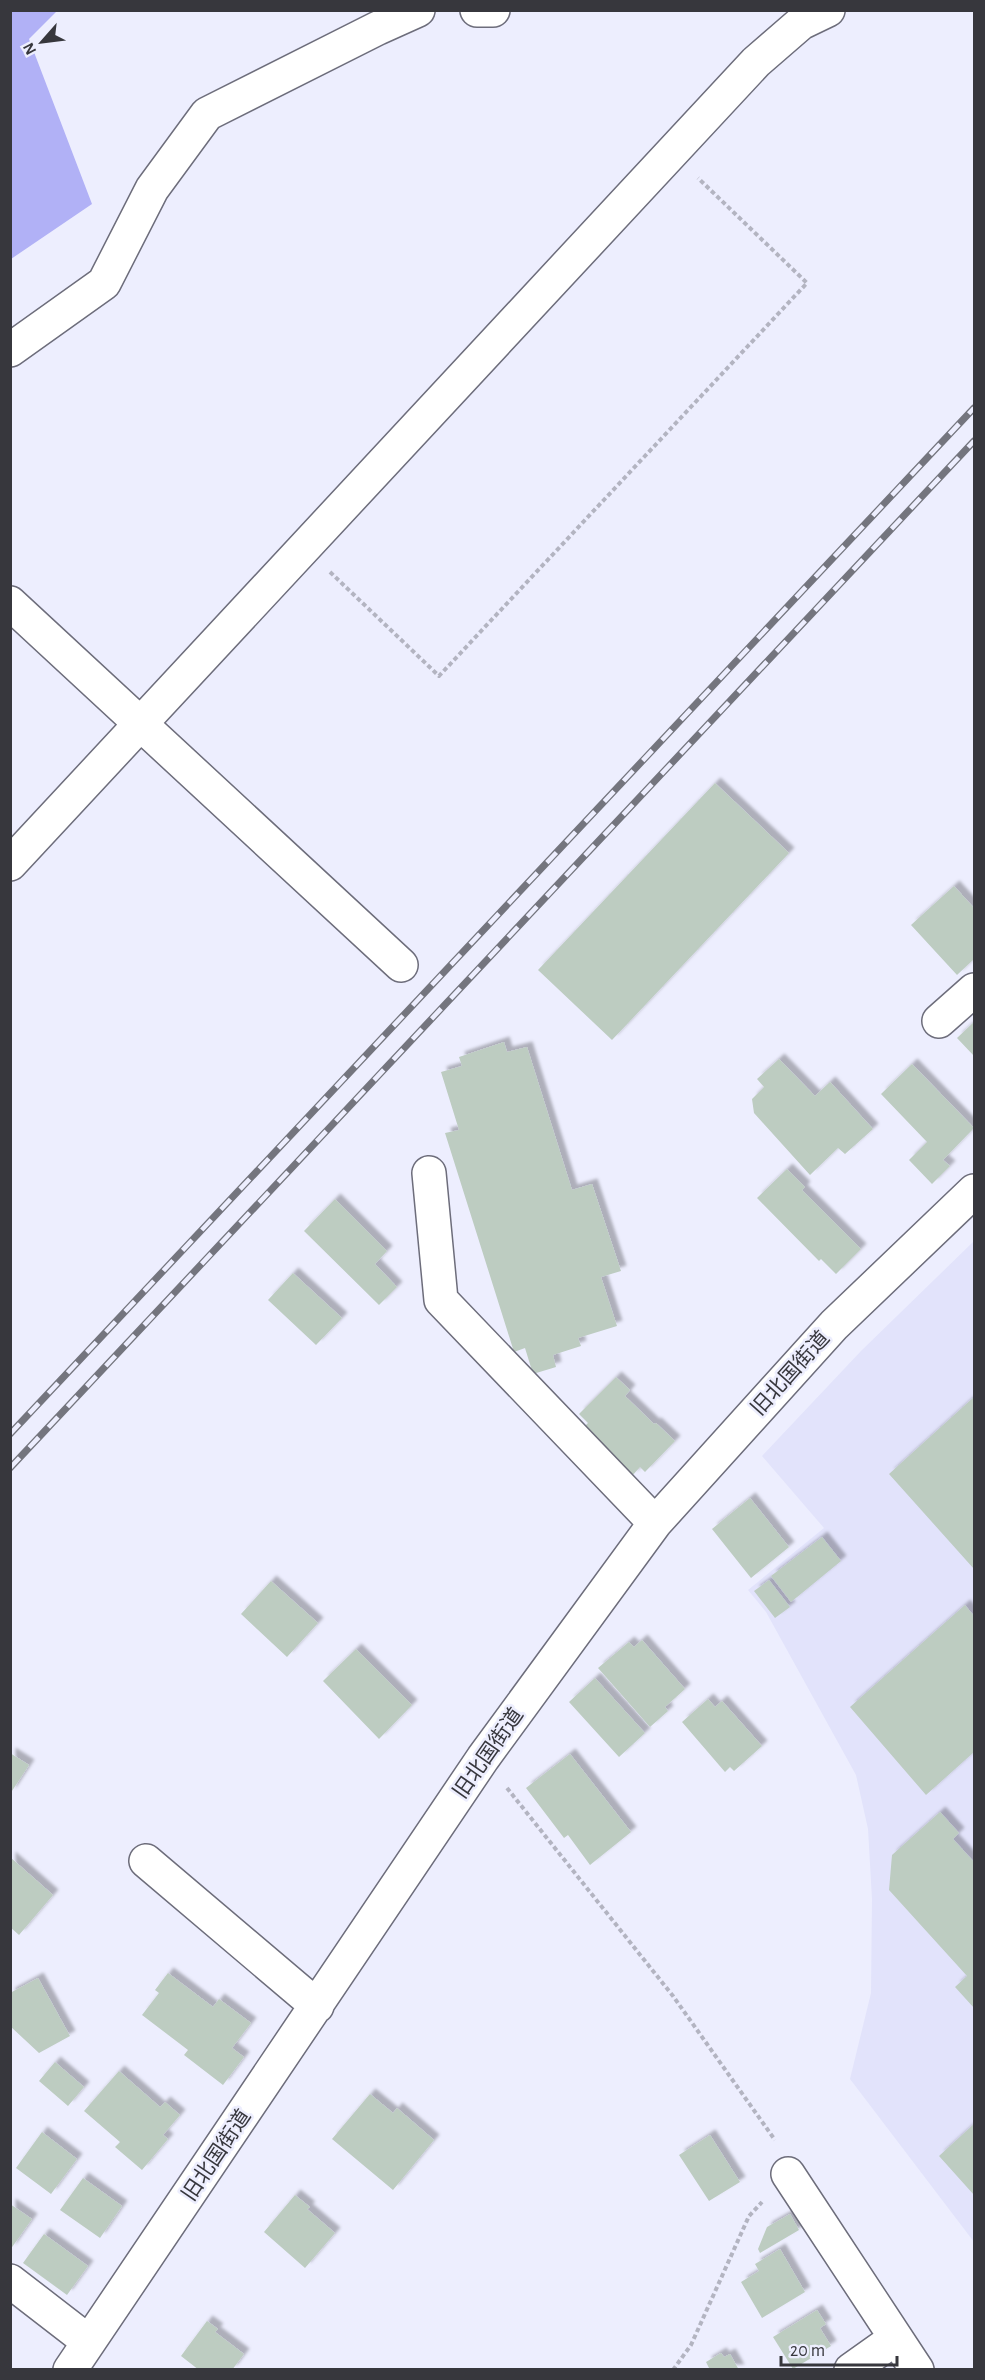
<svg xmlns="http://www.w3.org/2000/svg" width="985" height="2380" viewBox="0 0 985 2380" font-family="'Alegreya Sans','Noto Sans JP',sans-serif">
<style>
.built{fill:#e2e3fb}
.forest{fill:#b1b1f6}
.building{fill:#bdccc1;filter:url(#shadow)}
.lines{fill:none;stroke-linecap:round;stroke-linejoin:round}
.minor-casing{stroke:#6d6d7b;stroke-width:36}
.path{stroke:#b3b4c1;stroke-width:4;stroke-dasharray:4.5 3;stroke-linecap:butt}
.minor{stroke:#fff;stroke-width:33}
.rail-casing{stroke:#74757e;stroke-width:7}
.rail{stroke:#edeefe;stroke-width:4.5;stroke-dasharray:14;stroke-linecap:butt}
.labels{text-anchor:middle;stroke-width:5;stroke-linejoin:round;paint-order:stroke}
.street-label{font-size:21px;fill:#37373d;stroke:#edeefe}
</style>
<defs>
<filter id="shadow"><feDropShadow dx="5.5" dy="-5.5" stdDeviation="1.5" flood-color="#0004"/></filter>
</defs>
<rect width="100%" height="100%" fill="#edeefe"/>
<path class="built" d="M974 1241V2242L850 2079 871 1993 872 1899 868 1829 856 1775 766 1612 748 1590 824 1528 762 1456 861 1351Z"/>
<path class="forest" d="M11 10 57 11 29 39 92 204 11 259Z"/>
<path class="building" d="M715 783 789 853 612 1040 538 970Z
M954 886 974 908V959L957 975 911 925Z
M974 1022V1056L957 1038Z
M504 1042 507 1052 527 1047 572 1190 592 1184 621 1271 601 1277 617 1326 578 1338 581 1346 553 1355 556 1367 533 1374 525 1348 514 1352 445 1133 459 1130 441 1072 462 1066 459 1057Z
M779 1059 815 1096 830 1082 873 1129 845 1154 838 1148 810 1175 754 1113 752 1099 764 1087 757 1079Z
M912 1064 974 1128 943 1160 950 1166 932 1184 909 1160 927 1142 881 1094Z
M787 1169 805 1187 802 1190 861 1249 836 1274 821 1259 819 1261 757 1198Z
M335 1199 387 1251 375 1264 397 1287 379 1305 304 1231Z
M293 1273 342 1318 316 1345 268 1300Z
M616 1377 630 1390 625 1396 654 1424 656 1423 675 1441 645 1472 640 1467 632 1476 583 1428 588 1423 579 1414Z
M974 1397V1569L889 1474Z
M750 1498 789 1547 751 1578 712 1529Z
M822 1537 841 1561 791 1602 771 1576Z
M769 1580 790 1607 775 1618 754 1591Z
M271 1581 318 1623 287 1657 241 1614Z
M965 1605 974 1616V1752L926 1795 850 1707Z
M642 1640 685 1689 665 1707 668 1711 650 1727 598 1668 629 1642 634 1647Z
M356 1649 412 1705 379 1739 323 1681Z
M595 1678 645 1733 619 1757 569 1702Z
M708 1699 715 1707 722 1701 762 1746 734 1771 730 1767 725 1772 682 1722Z
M10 1753 29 1765 10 1794Z
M570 1754 631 1832 590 1865 568 1835 564 1838 526 1788Z
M940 1812 959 1833 953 1839 974 1862V2008L955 1987 967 1976 889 1890 892 1855Z
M10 1857 53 1895 19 1935 10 1927Z
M168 1973 213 2007 219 1999 251 2023 232 2048 244 2057 223 2085 184 2055 188 2050 142 2015 159 1993 155 1990Z
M38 1978 70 2036 39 2053 10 2026V1993Z
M55 2062 84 2087 68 2106 39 2081Z
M119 2071 160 2107 165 2102 180 2115 163 2135 168 2139 142 2170 115 2147 120 2142 84 2111Z
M370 2094 393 2113 397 2108 434 2140 393 2190 332 2139Z
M974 2124V2195L939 2156Z
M42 2132 77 2159 51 2194 16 2168Z
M710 2135 740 2182 709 2201 679 2155Z
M83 2178 122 2206 100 2238 60 2210Z
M295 2195 310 2207 307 2209 335 2233 305 2268 264 2232Z
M10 2204 32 2219 10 2250Z
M790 2214 799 2230 760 2253 758 2249 767 2227Z
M44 2234 88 2266 67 2295 23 2263Z
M780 2249 805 2292 762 2318 741 2282 759 2271 755 2264Z
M817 2310 826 2324 820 2328 831 2346 793 2369 773 2337Z
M207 2321 218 2329 215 2332 244 2354 232 2370H199L181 2356Z
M721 2353 724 2357 730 2354 739 2370H710L706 2362Z"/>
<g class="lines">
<g class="minor-casing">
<path id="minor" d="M477 10H493
M10 350 104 283 152 189 207 114 378 28 418 10
M10 603 401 965
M10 864 756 62 801 23 828 10
M939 1021 974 990
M429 1173 441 1300 655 1523
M146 1861 317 2006
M788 2174 917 2370
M10 2281 89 2342
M70 2370 483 1758 655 1523 834 1325 974 1191
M851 2370 896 2338"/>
</g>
<path class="path" d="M330 572 439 676 807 283 698 178
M507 1788 673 1996 775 2140
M673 2370 691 2345 749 2216 762 2202"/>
<use href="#minor" class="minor"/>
<g class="rail-casing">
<path id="rail" d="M10 1434 974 408
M10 1468 974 441"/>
</g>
<use href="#rail" class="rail"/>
</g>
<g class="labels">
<g class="street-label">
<text transform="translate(790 1373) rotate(-48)" y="7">旧北国街道</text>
<text transform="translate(488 1753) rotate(-55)" y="7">旧北国街道</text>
<text transform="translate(216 2155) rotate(-56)" y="7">旧北国街道</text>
</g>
</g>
<rect width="985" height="2380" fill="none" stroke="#37373d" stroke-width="24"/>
<g transform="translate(42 42) rotate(242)" stroke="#edeefe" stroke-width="4.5" paint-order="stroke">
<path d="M0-4.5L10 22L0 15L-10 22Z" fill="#37373d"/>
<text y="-9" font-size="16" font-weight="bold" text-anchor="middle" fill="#37373d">N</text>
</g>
<path d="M781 2356v9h116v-9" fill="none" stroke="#37373d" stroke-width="3"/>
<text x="790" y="2356" font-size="18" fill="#37373d" stroke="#edeefe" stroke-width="4.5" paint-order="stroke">20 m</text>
</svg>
